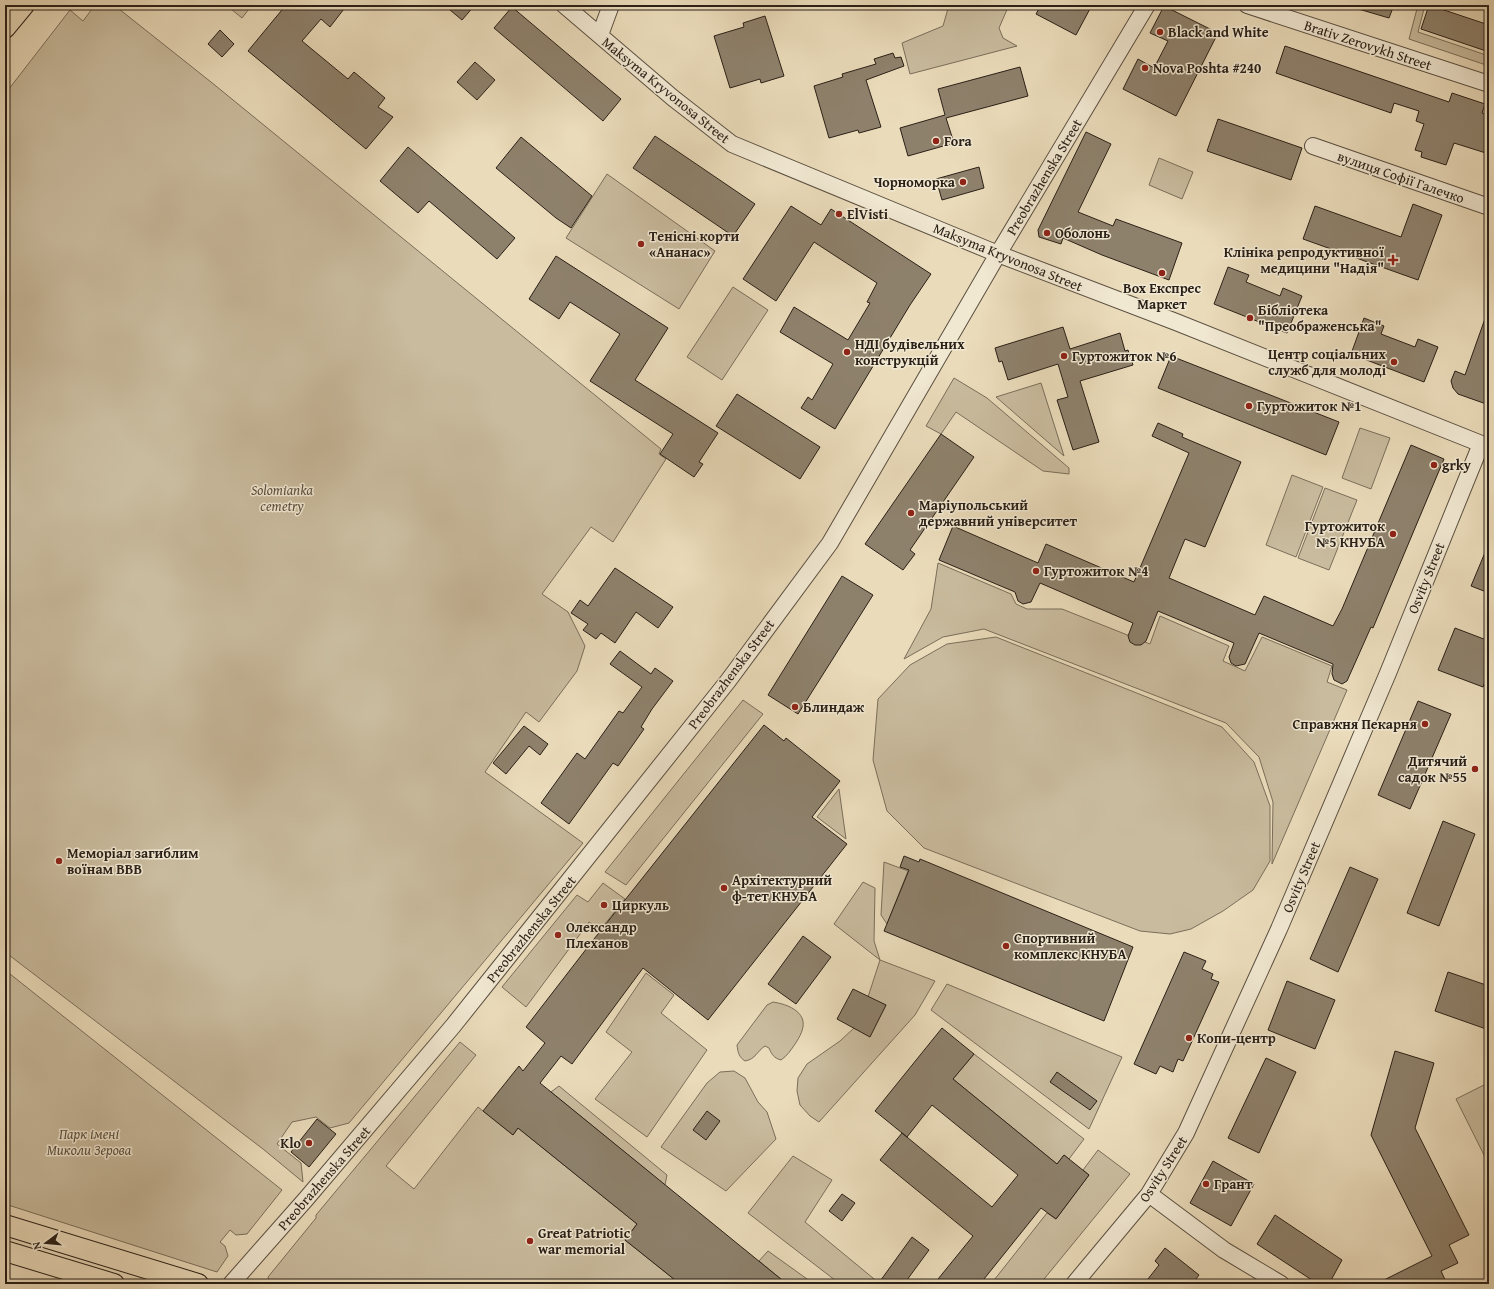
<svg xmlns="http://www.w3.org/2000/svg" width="1494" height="1289" viewBox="0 0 1494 1289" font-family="'Gentium Book Plus',serif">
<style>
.green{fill:#c9bb9e;stroke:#7a6e5a}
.building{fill:#8e816c;stroke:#2a2017}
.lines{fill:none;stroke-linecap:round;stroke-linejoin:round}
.minor-casing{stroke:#5a4f40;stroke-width:18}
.major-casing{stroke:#2a2017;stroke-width:22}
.minor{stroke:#f1e8d2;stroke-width:16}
.major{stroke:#eadbba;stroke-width:20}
.poi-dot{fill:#8f2418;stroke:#f1e8d2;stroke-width:1.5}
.labels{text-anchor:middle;stroke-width:3;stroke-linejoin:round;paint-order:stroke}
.poi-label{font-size:14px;font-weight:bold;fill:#2a2017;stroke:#f1e8d2;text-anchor:start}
.street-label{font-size:14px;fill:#2a2017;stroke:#f1e8d2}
.park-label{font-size:14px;font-style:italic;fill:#5a4e40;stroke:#f1e8d2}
</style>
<rect width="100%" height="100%" fill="#eadbba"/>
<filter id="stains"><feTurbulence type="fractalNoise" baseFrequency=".005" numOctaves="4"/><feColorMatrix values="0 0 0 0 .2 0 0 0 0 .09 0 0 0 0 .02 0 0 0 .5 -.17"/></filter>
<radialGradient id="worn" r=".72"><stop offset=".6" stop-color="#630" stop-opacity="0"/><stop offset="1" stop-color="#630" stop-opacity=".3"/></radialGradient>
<path class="green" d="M95 5H114L211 82 661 449 659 454 666 459 613 542 591 527 542 594 568 612 585 646 577 671 539 722 526 712 485 772 583 843 349 1123 330 1128 316 1117 292 1122 277 1144 301 1163 303 1182 263 1149 5 952V94L70 10 83 21Z
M226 5H252L242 18Z
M949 5H1009L999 28 1003 38 1017 46 910 74 902 43 943 26Z
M1418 5H1425L1418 32 1489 56V66L1409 39Z
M1159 158 1193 172 1182 199 1149 185Z
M607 174 715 251 679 309 566 238Z
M733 287 768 310 722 380 687 357Z
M954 378 987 398 1069 468V474L1043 471 956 412 941 434 926 426Z
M1041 383 1064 456 996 397Z
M1360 428 1390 438 1371 489 1342 478Z
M1292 475 1323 487 1296 557 1266 545Z
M1325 488 1357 500 1329 570 1298 558Z
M938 563 1011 594 1016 604 1027 609H1062L1150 644 1160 616 1229 646 1223 661 1245 671 1262 637 1332 666 1327 682 1347 690 1272 864 1273 802 1259 757 1226 723 984 629 943 637 904 659 931 609Z
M996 637 1222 727 1254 762 1270 806V861L1253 890 1223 911 1191 929 1170 934 1140 931 924 848 887 811 873 760 878 699 910 665 947 644Z
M743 700 763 714 626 885 605 872Z
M839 789 846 839 817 817Z
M884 862 908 871 887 924 881 915Z
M863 882 875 888 874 941 880 960 935 981 915 1015 819 1122 810 1116 800 1105 797 1091 798 1078 807 1064 840 1041 854 1028 870 1036 886 1005 868 997 880 960 834 924Z
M603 883 625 899 600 930 589 922 526 1007 502 987 577 895 588 902Z
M5 970 282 1190 247 1234 236 1235 230 1230 220 1242 225 1246 228 1256 217 1272 5 1204Z
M646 973 674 995 661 1013 707 1050 647 1137 595 1099 632 1052 606 1032Z
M947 984 1122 1057 1089 1129 931 1010Z
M773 1002C779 1003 783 1004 788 1006 808 1015 806 1028 795 1044 791 1050 787 1056 781 1060 774 1058 772 1055 769 1048L765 1046C757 1051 756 1059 745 1061 739 1057 738 1053 737 1045L767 1005Z
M460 1042 476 1055 386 1166 414 1189 478 1107 513 1135 518 1128 637 1224 625 1240 680 1284H270L268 1277 316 1218V1215Z
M974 1054 1084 1139 1069 1159 1064 1155 1057 1164 953 1079Z
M734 1071 745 1078 758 1102 767 1112 776 1139 726 1191 661 1147 707 1083 720 1072Z
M1486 1084 1489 1090V1162L1488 1163 1456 1099Z
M559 1086 667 1175 665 1185 551 1092Z
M1098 1150 1130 1174 1040 1284H991L1047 1213 1056 1219 1089 1175 1083 1170Z
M793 1156 832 1180 805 1222 879 1283 878 1284H840L748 1213Z
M768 1251 814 1284H787L759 1261Z"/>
<path class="building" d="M286 5H347L330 27 321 19 302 41 348 79 354 72 385 98 378 107 393 117 366 149 248 51Z
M444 5H475L462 20Z
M1041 5H1092L1076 35 1036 14Z
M1356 5H1394L1389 18 1355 8Z
M1429 5 1489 25V52L1421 29Z
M1164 6 1218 33 1176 116 1123 89 1138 59 1154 68 1168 41 1150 33Z
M512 7 621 99 603 121 494 28Z
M765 16 784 76 761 83 760 79 730 88 714 36 744 27 743 23Z
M220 30 234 44 222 57 208 44Z
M1285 46 1449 102 1452 93 1485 104 1482 113 1489 115V154L1454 143 1446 165 1421 157 1422 152 1415 150 1424 124 1416 121 1419 111 1394 103 1391 113 1276 73Z
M893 53 895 58 901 57 904 66 866 80 881 127 859 133 858 130 829 138 814 86 843 77 842 74 876 64 874 59Z
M475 62 495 80 477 100 457 82Z
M1020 67 1028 96 946 118 954 143 908 156 900 128 945 115 938 89Z
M1218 119 1302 148 1291 180 1207 151Z
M1086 132 1111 144 1078 212 1113 226 1116 219 1182 243 1169 280 1102 255 1063 238 1061 244 1039 237 1038 230Z
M655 136 755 204 733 236 633 168Z
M521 137 592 196 571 228 556 218 496 168Z
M408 147 515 238 497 259 429 201 418 213 380 181Z
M979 167 984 188 942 200 936 179Z
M1413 204 1442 215 1418 280 1303 239 1315 206 1401 237Z
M791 206 821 225 831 209 931 274 910 305 835 429 801 408 808 397 812 400 833 364 780 332 794 307 848 340 870 303 867 302 877 283 814 242 776 301 743 279Z
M556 256 668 328 635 380 718 433 699 462 703 464 694 477 660 454 673 434 590 381 620 334 570 302 559 319 529 299Z
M1228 267 1249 275 1246 282 1280 296 1283 288 1302 296 1287 333 1214 304Z
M1487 313 1489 314V405L1458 394 1453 388 1451 381 1455 371 1465 375Z
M1364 318 1384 326 1381 334 1415 347 1418 339 1438 347 1424 382 1351 354Z
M1063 327 1070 349 1120 333 1125 351 1128 350 1133 365 1080 381 1099 442 1073 450 1057 400 1068 397 1058 364 1008 380 1002 361 999 362 995 348Z
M1171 356 1339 422 1326 455 1158 388Z
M737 394 820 447 800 479 716 426Z
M1158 423 1183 434 1182 437 1241 462 1205 547 1185 539 1169 578 1255 615 1264 596 1333 626 1342 609 1411 445 1444 459 1373 628 1371 627 1347 681 1342 684 1334 680 1332 674 1333 664 1259 633 1245 664 1236 666 1231 663 1229 657 1234 643 1158 611 1146 641 1141 645H1135L1130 642 1128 636 1133 623 1040 583 1031 602 1023 604 1018 601 1015 592 939 560 953 526 1038 563 1046 544 1134 582 1189 453 1152 436Z
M941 434 974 457 910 550 915 554 903 570 865 544Z
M1489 543V593L1471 586Z
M615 568 673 607 658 628 636 612 615 643 601 633 596 639 583 630 588 624 571 613 580 600 588 606Z
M842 576 873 595 798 714 768 695Z
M1455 628 1489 641V671L1483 687 1438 670Z
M620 651 651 674 655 668 673 681 652 709 641 727 644 729 618 766 613 763 569 824 541 803 577 753 585 759 619 711 623 713 642 687 610 664Z
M1418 701 1451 714 1410 809 1378 795Z
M764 725 784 741 786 738 840 781 812 817 847 844 708 1020 643 968 572 1064 561 1056 540 1083 787 1284H680L625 1240 637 1224 518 1128 513 1135 483 1111 519 1066 523 1071 545 1043 526 1027 594 939Z
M524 726 548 744 540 755 529 746 506 774 493 763Z
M1443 821 1475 834 1439 926 1407 913Z
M904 856 919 862 920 859 1133 947 1104 1021 884 931 909 870 900 867Z
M1350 867 1378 879 1338 972 1310 959Z
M803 936 831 957 796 1004 768 984Z
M1184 952 1206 961 1202 969 1213 974 1211 979 1219 982 1183 1061 1178 1059 1173 1072 1160 1066 1156 1074 1134 1064Z
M1448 972 1489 986V1030L1435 1011Z
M1287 981 1335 1000 1315 1049 1268 1030Z
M853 989 886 1005 870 1037 837 1019Z
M942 1028 974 1054 953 1079 1057 1164 1064 1155 1089 1175 1056 1219 1041 1208 980 1284H934L973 1236 880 1160 902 1133 992 1207 1018 1175 932 1105 907 1137 875 1111Z
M1395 1051 1434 1063 1415 1128 1469 1235 1449 1245 1458 1263 1441 1271 1447 1284H1376L1432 1256 1371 1135Z
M1266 1058 1296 1072 1259 1153 1228 1138Z
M1057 1072 1097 1101 1090 1110 1050 1082Z
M707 1111 720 1121 706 1140 693 1130Z
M317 1119 336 1134 309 1167 291 1152Z
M1213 1161 1254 1184 1231 1226 1190 1203Z
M842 1194 855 1203 842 1221 829 1211Z
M1275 1215 1342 1260 1329 1284H1318L1257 1244Z
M912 1237 929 1250 904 1284H878Z
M1165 1248 1199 1275 1192 1284H1144L1159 1265 1155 1261Z"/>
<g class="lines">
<g class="minor-casing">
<path id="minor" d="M564 5 673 98 732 144 998 254 1176 322 1489 447
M1247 5 1489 84
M600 35 611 5
M1313 146 1489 207
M1149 1194 1224 1250 1281 1284
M231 1284 306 1199 453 1026 728 681 830 543 998 254 1147 5
M1074 1284 1149 1194 1186 1133 1279 929 1388 673 1481 444"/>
</g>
<g class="major-casing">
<path id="major" d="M5 28 24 5
M5 1225 198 1284
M5 1251 114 1284"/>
</g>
<use href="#minor" class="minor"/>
<use href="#major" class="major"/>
</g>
<g class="poi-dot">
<circle cx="1160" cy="32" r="4"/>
<circle cx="1145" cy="68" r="4"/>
<circle cx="936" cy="141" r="4"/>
<circle cx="963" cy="182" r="4"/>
<circle cx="839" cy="214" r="4"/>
<circle cx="1047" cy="233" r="4"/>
<circle cx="641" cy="244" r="4"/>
<path d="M1391 254h4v4h4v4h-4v4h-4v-4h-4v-4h4z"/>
<circle cx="1162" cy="273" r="4"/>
<circle cx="1250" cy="318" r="4"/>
<circle cx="847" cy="352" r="4"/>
<circle cx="1064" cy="356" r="4"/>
<circle cx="1394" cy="362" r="4"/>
<circle cx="1249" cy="406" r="4"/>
<circle cx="1434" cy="465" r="4"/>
<circle cx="911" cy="513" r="4"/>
<circle cx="1393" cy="534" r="4"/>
<circle cx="1036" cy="571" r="4"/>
<circle cx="795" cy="707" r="4"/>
<circle cx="1425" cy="724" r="4"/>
<circle cx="1475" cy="769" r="4"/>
<circle cx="59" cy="861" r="4"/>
<circle cx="724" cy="888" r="4"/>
<circle cx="604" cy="905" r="4"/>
<circle cx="558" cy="935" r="4"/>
<circle cx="1006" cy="946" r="4"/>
<circle cx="1189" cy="1038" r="4"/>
<circle cx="309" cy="1143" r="4"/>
<circle cx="1206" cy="1184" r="4"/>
<circle cx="530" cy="1241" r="4"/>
</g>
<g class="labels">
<g class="poi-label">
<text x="1168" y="37">Black and White</text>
<text x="1153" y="73">Nova Poshta #240</text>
<text x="944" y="146">Fora</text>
<text x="955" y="187" text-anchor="end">Чорноморка</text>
<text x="847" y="219">ElVisti</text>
<text x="1055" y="238">Оболонь</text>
<text x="649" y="241">Тенісні корти<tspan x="649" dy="16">«Ананас»</tspan></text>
<text x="1384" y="257" text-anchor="end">Клініка репродуктивної<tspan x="1384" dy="16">медицини "Надія"</tspan></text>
<text x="1162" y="293" text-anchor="middle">Box Експрес<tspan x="1162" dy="16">Маркет</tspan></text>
<text x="1258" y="315">Бібліотека<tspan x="1258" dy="16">"Преображенська"</tspan></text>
<text x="855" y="349">НДІ будівельних<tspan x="855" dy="16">конструкцій</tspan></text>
<text x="1386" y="359" text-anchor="end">Центр соціальних<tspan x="1386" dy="16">служб для молоді</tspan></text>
<text x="1072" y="361">Гуртожиток №6</text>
<text x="1257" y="411">Гуртожиток №1</text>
<text x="1442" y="470">grky</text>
<text x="919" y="510">Маріупольський<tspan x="919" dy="16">державний університет</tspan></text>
<text x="1385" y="531" text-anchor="end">Гуртожиток<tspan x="1385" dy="16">№5 КНУБА</tspan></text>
<text x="1044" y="576">Гуртожиток №4</text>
<text x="803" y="712">Блиндаж</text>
<text x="1417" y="729" text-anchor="end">Справжня Пекарня</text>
<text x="1467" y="766" text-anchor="end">Дитячий<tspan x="1467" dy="16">садок №55</tspan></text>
<text x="67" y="858">Меморіал загиблим<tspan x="67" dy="16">воїнам ВВВ</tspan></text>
<text x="732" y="885">Архітектурний<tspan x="732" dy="16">ф-тет КНУБА</tspan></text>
<text x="612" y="910">Циркуль</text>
<text x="566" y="932">Олександр<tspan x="566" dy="16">Плеханов</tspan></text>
<text x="1014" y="943">Спортивний<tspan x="1014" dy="16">комплекс КНУБА</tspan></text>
<text x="1197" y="1043">Копи-центр</text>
<text x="301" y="1148" text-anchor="end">Klo</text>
<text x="1214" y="1189">Грант</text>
<text x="538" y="1238">Great Patriotic<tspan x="538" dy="16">war memorial</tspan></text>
</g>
<g class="street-label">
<text transform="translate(1368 45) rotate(18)" y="5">Brativ Zerovykh Street</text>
<text transform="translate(666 90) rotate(39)" y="5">Maksyma Kryvonosa Street</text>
<text transform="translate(1044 177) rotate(-59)" y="5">Preobrazhenska Street</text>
<text transform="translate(1401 177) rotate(19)" y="5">вулиця Софії Галечко</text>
<text transform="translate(1008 257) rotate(22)" y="5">Maksyma Kryvonosa Street</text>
<text transform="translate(1426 578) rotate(-68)" y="5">Osvity Street</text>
<text transform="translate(731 674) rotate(-53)" y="5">Preobrazhenska Street</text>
<text transform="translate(1301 877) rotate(-67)" y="5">Osvity Street</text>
<text transform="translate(531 929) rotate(-51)" y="5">Preobrazhenska Street</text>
<text transform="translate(1163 1169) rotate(-57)" y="5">Osvity Street</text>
<text transform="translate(324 1178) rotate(-49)" y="5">Preobrazhenska Street</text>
</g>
<g class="park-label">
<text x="282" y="495">Solomianka<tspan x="282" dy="16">cemetry</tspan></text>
<text x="89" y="1139">Парк імені<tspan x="89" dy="16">Миколи Зерова</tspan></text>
</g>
</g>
<rect width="1494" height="1289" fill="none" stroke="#eadbba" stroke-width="20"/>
<rect x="6" y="6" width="1482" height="1277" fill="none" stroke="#2a2017" stroke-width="2"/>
<rect x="10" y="10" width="1474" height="1269" fill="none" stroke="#2a2017"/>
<g transform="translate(46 1243) rotate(254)" stroke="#f1e8d2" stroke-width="3" paint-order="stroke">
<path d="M0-3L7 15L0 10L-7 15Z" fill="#2a2017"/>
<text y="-6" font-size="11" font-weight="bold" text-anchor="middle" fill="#2a2017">N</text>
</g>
<rect width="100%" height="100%" filter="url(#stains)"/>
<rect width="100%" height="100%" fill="url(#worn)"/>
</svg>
